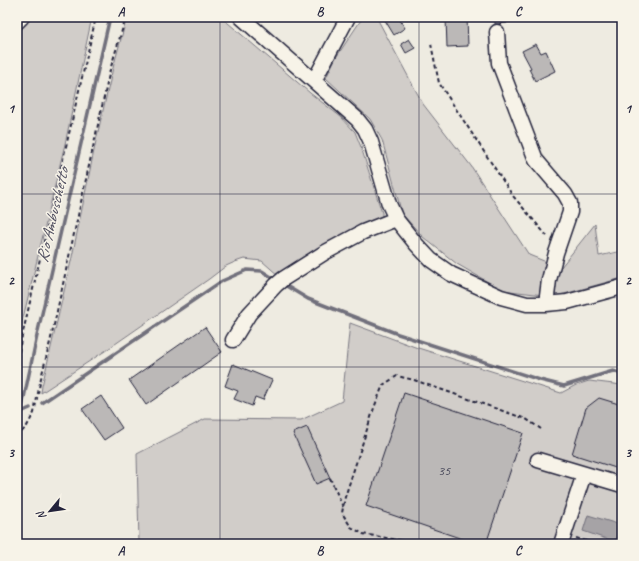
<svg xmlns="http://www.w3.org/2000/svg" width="639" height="561" viewBox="0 0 639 561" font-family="Caveat,sans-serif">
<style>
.green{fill:#d1cdc9;stroke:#7a7882}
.water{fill:#a6a3a6;stroke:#716f7b}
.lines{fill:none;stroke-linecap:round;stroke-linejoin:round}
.stream{stroke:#716f7b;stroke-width:3.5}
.building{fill:#bbb8b7;stroke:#22223b}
.minor-casing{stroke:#22223b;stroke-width:17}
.path{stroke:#22223b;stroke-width:2;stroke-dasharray:4 3;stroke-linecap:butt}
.minor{stroke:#f7f3e8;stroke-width:14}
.grid{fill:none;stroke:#22223b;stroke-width:1;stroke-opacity:0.55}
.labels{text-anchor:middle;stroke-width:3;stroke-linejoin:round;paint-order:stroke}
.number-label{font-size:14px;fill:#48485a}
.water-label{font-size:17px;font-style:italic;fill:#504f60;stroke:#f7f3e8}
.neatline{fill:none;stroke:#22223b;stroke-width:1.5}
.grid-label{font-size:13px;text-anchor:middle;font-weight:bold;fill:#22223b}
</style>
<rect width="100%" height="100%" fill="#eeebe1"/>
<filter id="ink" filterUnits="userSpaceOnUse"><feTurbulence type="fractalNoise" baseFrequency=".025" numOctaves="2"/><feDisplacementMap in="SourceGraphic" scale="8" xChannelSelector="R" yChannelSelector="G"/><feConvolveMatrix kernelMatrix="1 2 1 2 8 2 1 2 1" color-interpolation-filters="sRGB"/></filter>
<g filter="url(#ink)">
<path class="green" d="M29 17H92L65 144 17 343V31Z
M127 17H221L310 93 341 117 355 132 361 147 382 213V218L279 276 262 261 244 259 235 262 226 266 209 279 105 351 41 393 42 386 72 257 97 136 113 68Z
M363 17H377L379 22 423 104 471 166 529 255 549 263 543 295 502 290 457 264 423 237 402 214 382 140 370 119 326 78 335 59Z
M595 224 599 256 622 251V278L564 294 555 296 551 288 558 266 561 267Z
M350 323 415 347 561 393 576 385 589 381 622 385V544H139L137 454 205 419 301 420 342 401Z"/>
<path class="water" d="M588 515 621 525 615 542 583 531Z"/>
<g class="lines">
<path class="stream" d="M283 284 308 299 398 334 540 380 564 386 613 371 622 374
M42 403 222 281 247 270 262 271 276 280
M21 412 30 408
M17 418 21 412 38 331 110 17"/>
</g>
<path class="building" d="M383 17H398L405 28 394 35Z
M467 17 468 46 447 47 446 18Z
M495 17H506L507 23 495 24Z
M409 39 415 48 406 53 401 44Z
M536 44 541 53 546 51 555 71 535 81 529 69 531 68 522 51Z
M205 327 222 352 146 405 129 380Z
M233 364 272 380 263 400 255 397 252 406 234 399 238 391 225 386Z
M404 393 523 433 486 544H477L366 506Z
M101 396 122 428 104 440 82 409Z
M599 398 622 405V470L572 454 586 408Z
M307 427 330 478 316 484 293 433Z"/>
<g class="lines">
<g class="minor-casing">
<path id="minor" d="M241 17 357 119 365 129 371 142 389 204 396 219 416 244 431 260 451 274 501 297 527 304H546L567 302 622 287
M17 22 22 17
M497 32 499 63 536 160 565 194 570 203V212L556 253 549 280 546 304
M314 81 348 17
M233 340 249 314 276 285 283 279 324 253 363 232 396 219
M538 460 622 485
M561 544 584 474"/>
</g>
<path class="path" d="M431 44 439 83 513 196 547 236
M17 366 20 345 96 17
M17 437 27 426 34 413 41 378 52 334 110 70 126 17
M330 478 343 507
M576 538 586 541 585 544
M422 544 363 534 351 527 342 513 345 497 374 408 383 385 397 376 414 380 526 419 541 429"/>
<use href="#minor" class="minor"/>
</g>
</g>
<path class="grid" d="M220 17V544M419 17V544M17 194H622M17 367H622"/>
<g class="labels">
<g class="number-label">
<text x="444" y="475">35</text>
</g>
<g class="water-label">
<text transform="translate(52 215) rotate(-77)" y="6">Rio Ambuschetto</text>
</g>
</g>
<rect width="639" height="561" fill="none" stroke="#f7f3e8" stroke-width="44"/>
<g transform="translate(50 511) rotate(241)" stroke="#f7f3e8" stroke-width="3" paint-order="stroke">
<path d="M0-3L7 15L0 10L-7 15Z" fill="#22223b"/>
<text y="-6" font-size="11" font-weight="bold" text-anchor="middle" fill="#22223b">N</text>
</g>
<rect x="22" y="22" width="595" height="517" class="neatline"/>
<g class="grid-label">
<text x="121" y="16">A</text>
<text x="320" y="16">B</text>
<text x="518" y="16">C</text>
<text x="11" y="113">1</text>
<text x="628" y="113">1</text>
<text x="11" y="285">2</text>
<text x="628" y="285">2</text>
<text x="11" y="457">3</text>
<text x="628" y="457">3</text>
<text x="121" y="555">A</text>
<text x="320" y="555">B</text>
<text x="518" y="555">C</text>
</g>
</svg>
